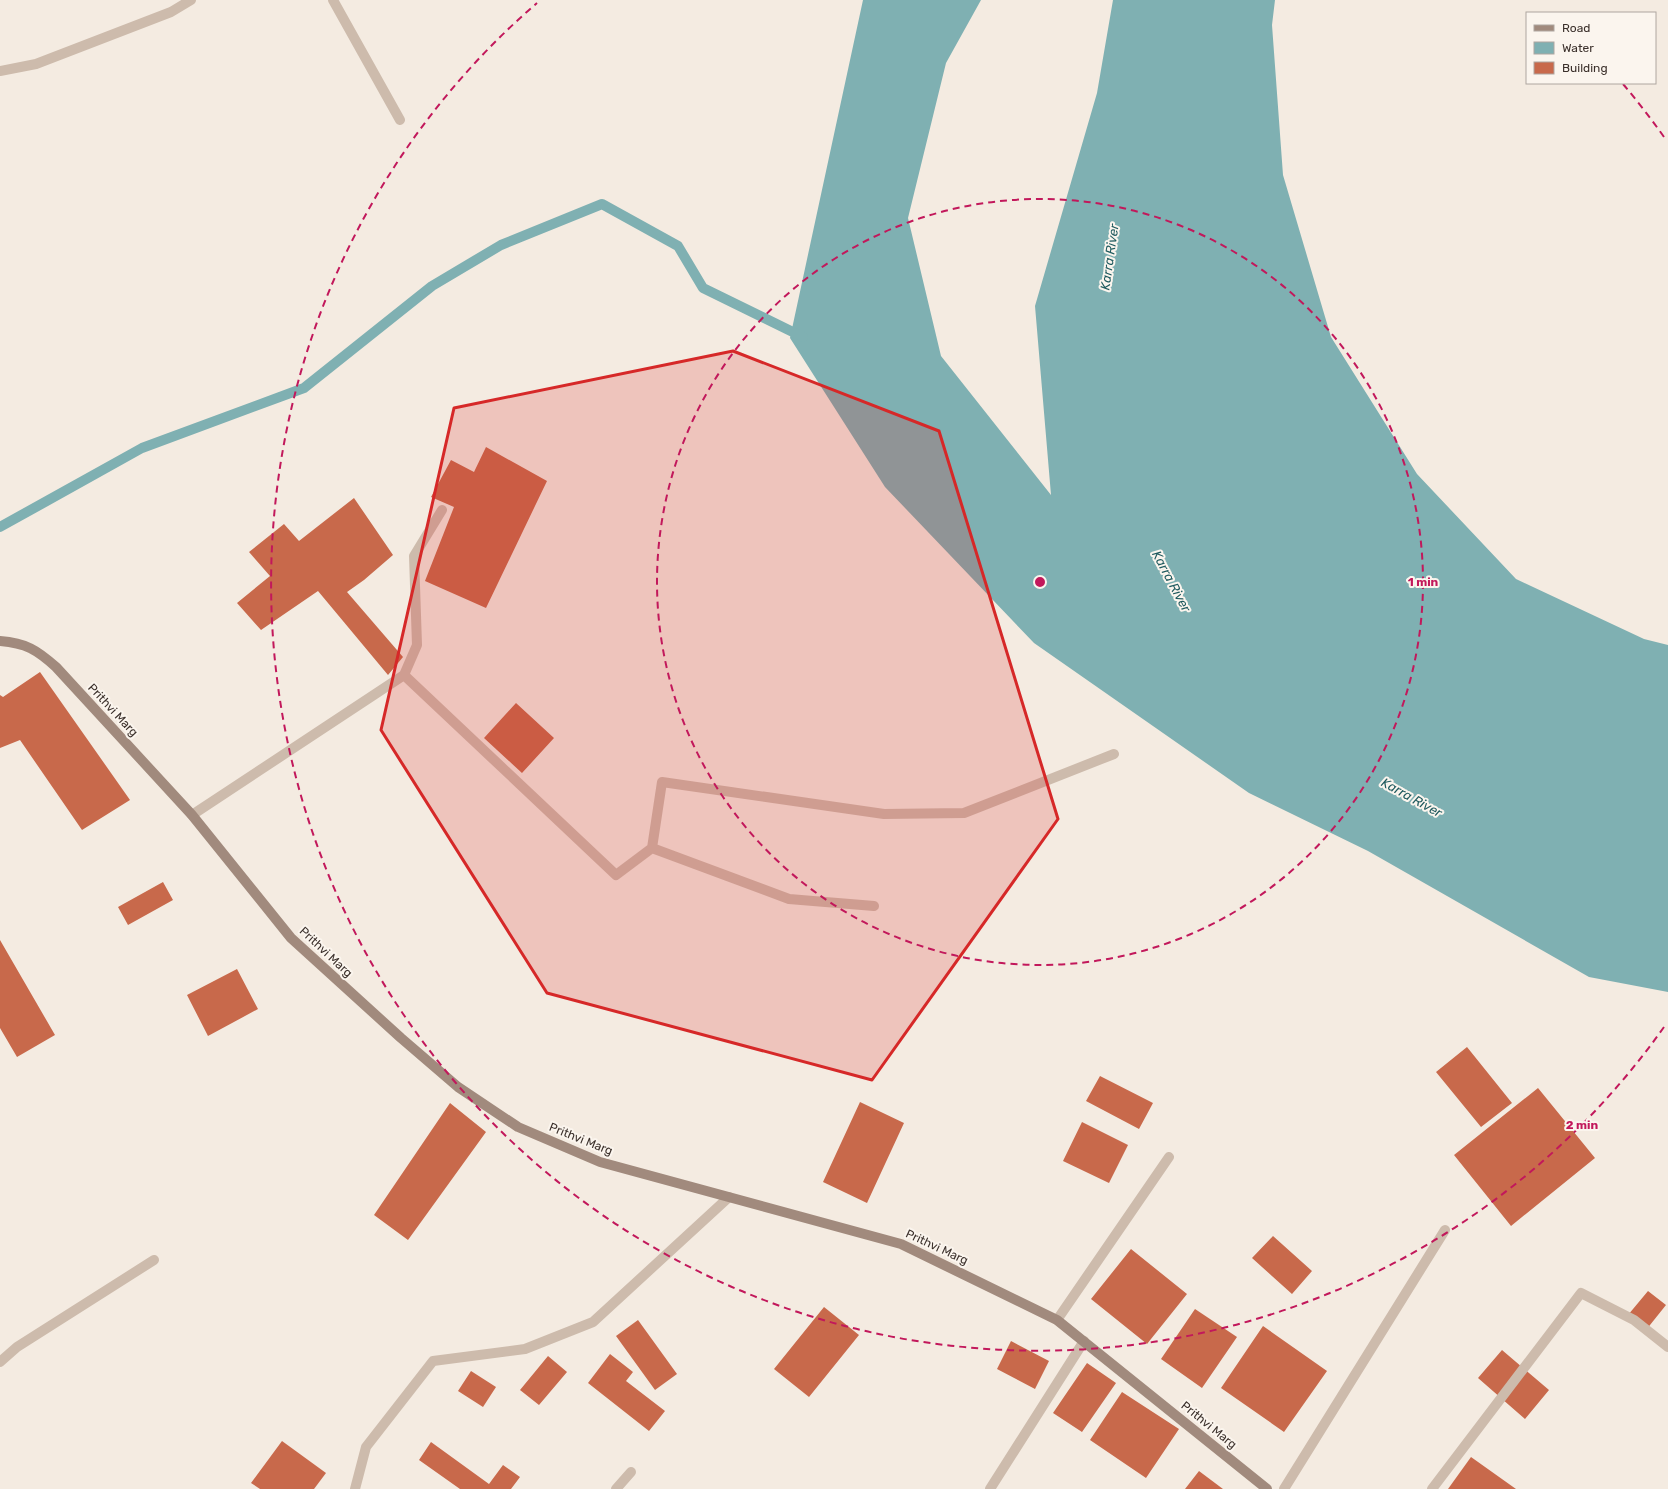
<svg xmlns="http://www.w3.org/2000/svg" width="1668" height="1489" viewBox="0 0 1668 1489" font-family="Rubik,sans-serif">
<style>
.water{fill:#7fb0b2}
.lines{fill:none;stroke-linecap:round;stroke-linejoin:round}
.stream{stroke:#7fb0b2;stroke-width:10}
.building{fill:#c8694b}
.lane{stroke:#cdbbac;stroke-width:10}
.street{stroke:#cdbbac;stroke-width:10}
.secondary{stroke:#a18a7d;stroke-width:10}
.marked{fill:#d62828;fill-opacity:0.2;stroke:#d62828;stroke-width:3;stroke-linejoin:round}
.ring{fill:none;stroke:#c2185b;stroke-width:2;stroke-dasharray:7 5}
.labels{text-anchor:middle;stroke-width:4;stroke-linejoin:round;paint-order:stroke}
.street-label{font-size:12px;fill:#3b302b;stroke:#fbf5ee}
.water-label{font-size:13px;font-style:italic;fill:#1f5a5e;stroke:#fbf5ee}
.centre{fill:#c2185b;stroke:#fbf5ee;stroke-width:2}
.ring-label{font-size:12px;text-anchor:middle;font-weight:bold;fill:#c2185b;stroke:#fbf5ee;stroke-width:4;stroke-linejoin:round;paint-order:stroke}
</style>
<rect width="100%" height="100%" fill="#f4ebe1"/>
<path class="water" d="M863 0H981L946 63 908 218 941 356 1051 495 1035 306 1097 93 1113 0H1275L1272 25 1283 175 1331 337 1417 474 1516 579 1644 639 1668 645V992L1589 977 1368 851 1249 793 1034 643 885 487 790 338Z"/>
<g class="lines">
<path class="stream" d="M0 527 142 448 304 388 432 286 501 245 602 204 678 246 703 288 803 337"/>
</g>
<path class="building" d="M486 447 547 481 486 608 425 581 454 507 431 497 451 460 474 472Z
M354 498 393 555 364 580 347 592 403 657 388 675 318 591 261 630 237 603 270 576 249 552 284 524 299 541Z
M40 672 130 800 82 830 20 740 0 748V695L3 697Z
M516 703 554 738 522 773 484 738Z
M163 882 173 900 128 925 118 907Z
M0 940 55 1035 17 1057 0 1028Z
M237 969 258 1009 208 1036 187 995Z
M1467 1047 1512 1103 1481 1127 1436 1072Z
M1100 1076 1153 1103 1139 1129 1086 1101Z
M1538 1088 1595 1158 1511 1226 1454 1155Z
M860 1102 904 1123 867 1203 823 1182Z
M450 1103 486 1132 408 1240 374 1215Z
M1082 1122 1128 1145 1109 1183 1063 1161Z
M1273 1236 1312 1271 1292 1294 1252 1258Z
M1131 1249 1187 1294 1147 1344 1091 1299Z
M1648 1291 1666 1305 1646 1330 1628 1315Z
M824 1307 859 1335 809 1397 774 1369Z
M1195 1309 1237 1337 1202 1388 1161 1359Z
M638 1320 677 1374 655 1390 616 1336Z
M1263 1326 1327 1371 1284 1432 1221 1388Z
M1011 1341 1049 1361 1035 1389 997 1369Z
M1502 1350 1549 1390 1525 1419 1478 1378Z
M610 1354 633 1372 626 1381 665 1411 649 1431 588 1383Z
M548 1356 567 1372 539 1405 520 1390Z
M1087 1363 1116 1383 1082 1432 1053 1413Z
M471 1371 496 1387 483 1407 458 1391Z
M1122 1392 1179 1429 1146 1478 1090 1440Z
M282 1441 326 1473 314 1489H260L251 1483Z
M431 1442 489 1484 503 1465 520 1477 511 1489H460L419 1460Z
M1471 1457 1516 1489H1448Z
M1199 1471 1223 1489H1185Z"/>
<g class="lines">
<path class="lane" d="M333 0 400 120
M0 71 36 64 171 12 191 0
M990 1489 1084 1341"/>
<path class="street" d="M404 675 616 875 652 848 662 782 884 814 964 813 1114 754
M192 815 404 675 417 645 414 556 442 510
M652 848 789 899 874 906
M1057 1320 1169 1157
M0 1362 17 1347 154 1260
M355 1489 366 1447 433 1361 525 1349 593 1322 729 1197
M616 1489 631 1472
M1284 1489 1445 1230
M1432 1489 1581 1293 1634 1320 1668 1347"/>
<path class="secondary" d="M0 641C26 643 37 650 56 667L192 815 291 938 401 1038 458 1087 518 1127 600 1162 901 1244 1057 1320 1267 1489"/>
</g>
<path class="marked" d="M733 351 939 431 1058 819 872 1080 547 993 381 730 454 408Z"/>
<g class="ring">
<circle cx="1040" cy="582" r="383"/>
<path d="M1664 1027A767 767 0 1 1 537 3M1623 84A767 767 0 0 1 1664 137"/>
</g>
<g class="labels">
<g class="street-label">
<text transform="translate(113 710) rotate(47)" y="4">Prithvi Marg</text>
<text transform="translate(326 952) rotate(43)" y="4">Prithvi Marg</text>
<text transform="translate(581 1139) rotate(22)" y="4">Prithvi Marg</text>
<text transform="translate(937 1247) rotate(25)" y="4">Prithvi Marg</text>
<text transform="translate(1209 1425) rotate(39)" y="4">Prithvi Marg</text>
</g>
<g class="water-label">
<text transform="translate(1109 257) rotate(-82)" y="5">Karra River</text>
<text transform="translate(1172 581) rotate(62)" y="5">Karra River</text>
<text transform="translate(1412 797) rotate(29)" y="5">Karra River</text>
</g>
</g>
<circle cx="1040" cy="582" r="6" class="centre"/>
<g class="ring-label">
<text x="1423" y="586">1 min</text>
<text x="1582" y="1129">2 min</text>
</g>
<rect x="1526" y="12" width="130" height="72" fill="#fbf5ee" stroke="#aea6a0"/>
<rect x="1534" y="25" width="20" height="6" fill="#a18a7d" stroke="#aea6a0"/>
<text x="1562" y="32" font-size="12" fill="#3b302b">Road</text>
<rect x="1534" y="42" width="20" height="12" fill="#7fb0b2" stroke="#aea6a0"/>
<text x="1562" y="52" font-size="12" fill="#3b302b">Water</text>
<rect x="1534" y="62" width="20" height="12" fill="#c8694b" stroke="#aea6a0"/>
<text x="1562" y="72" font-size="12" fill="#3b302b">Building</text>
</svg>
